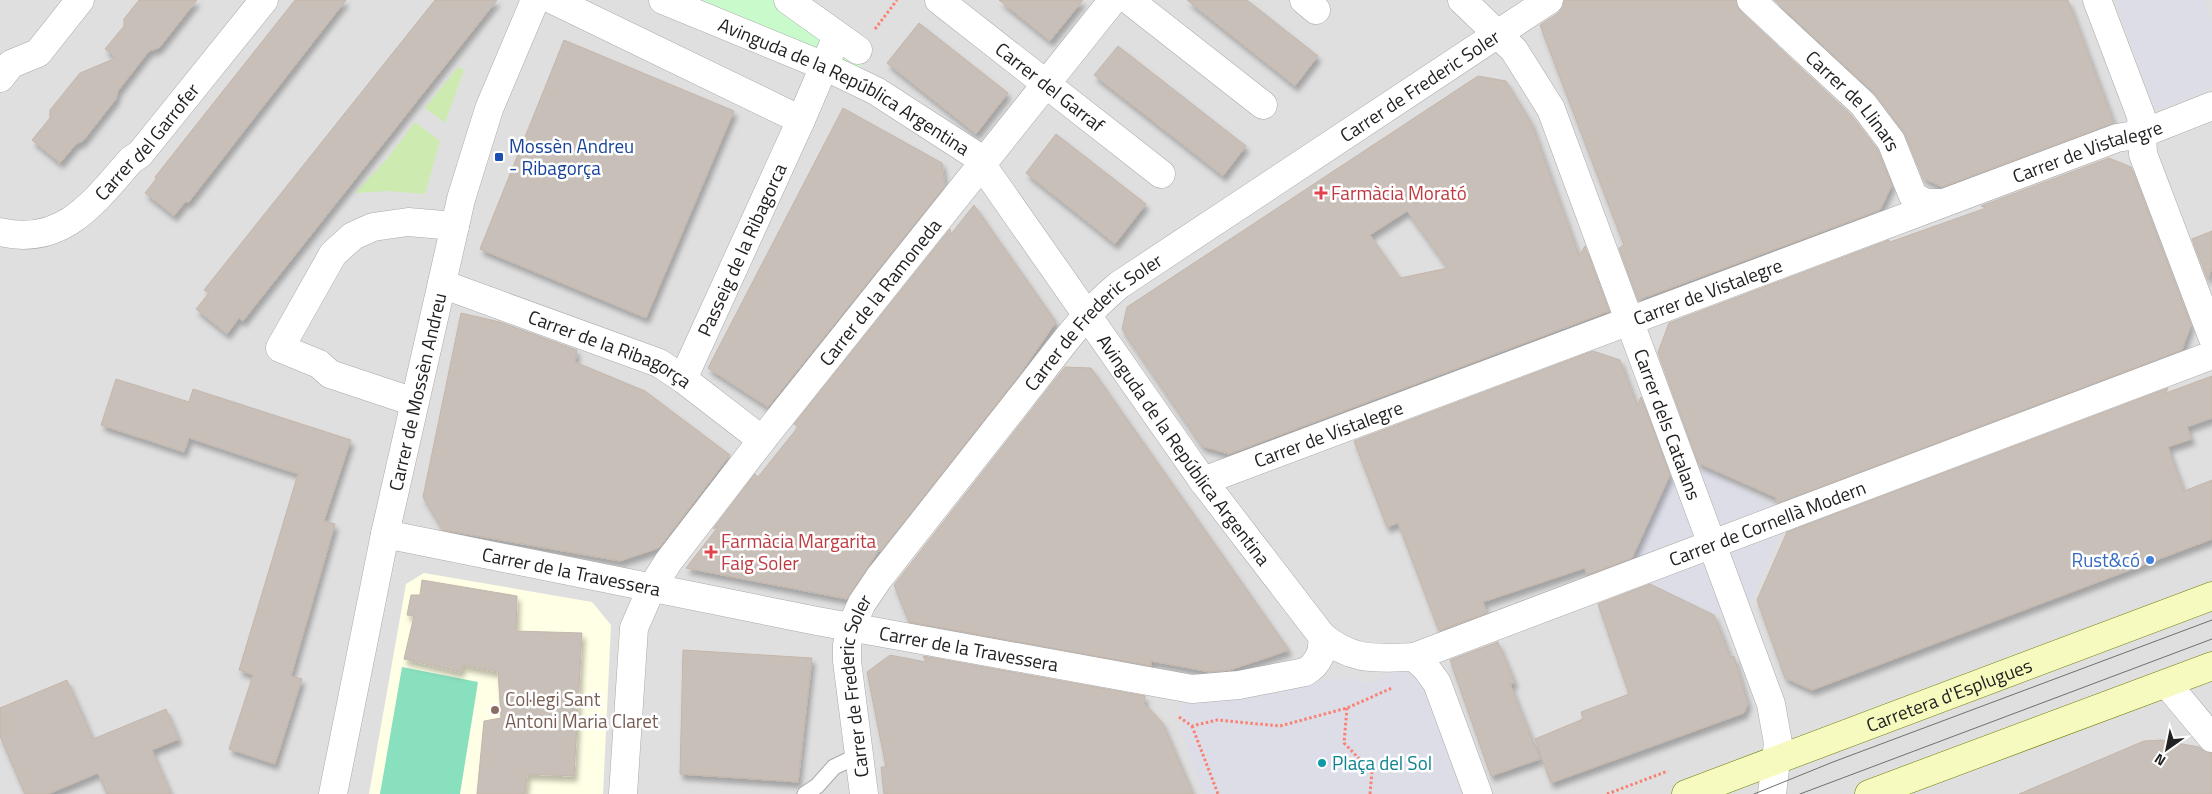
<svg xmlns="http://www.w3.org/2000/svg" width="2212" height="794" viewBox="0 0 2212 794" font-family="'Titillium Web',sans-serif">
<style>
.residential{fill:#e0dfdf}
.education{fill:#ffffe5}
.grass{fill:#cdebb0}
.park{fill:#c8facc}
.pitch{fill:#88e0be}
.plaza{fill:#dddde8}
.building{fill:#c7bfb8;stroke:#c4b6ab;fill-rule:evenodd;filter:url(#shadow)}
.lines{fill:none;stroke-linecap:round;stroke-linejoin:round}
.lane-casing{stroke:#a9a9a9;stroke-width:17}
.street-casing{stroke:#a9a9a9;stroke-width:29}
.secondary-casing{stroke:#707d05;stroke-width:29}
.path{stroke:#fa8072;stroke-width:3;stroke-dasharray:2.5 2.5;stroke-linecap:butt}
.lane{stroke:#fff;stroke-width:15}
.street{stroke:#fff;stroke-width:28}
.secondary{stroke:#f7fabf;stroke-width:28}
.tram{stroke:#707070;stroke-width:1}
.transit-dot{fill:#1a4fb4;stroke:#fff;stroke-width:2}
.health-dot{fill:#e0444e;stroke:#fff;stroke-width:2}
.shop-dot{fill:#3f7fe0;stroke:#fff;stroke-width:2}
.education-dot{fill:#8d6e63;stroke:#fff;stroke-width:2}
.culture-dot{fill:#0f9aa8;stroke:#fff;stroke-width:2}
.labels{text-anchor:middle;stroke-width:5;stroke-linejoin:round;paint-order:stroke}
.street-label{font-size:19px;fill:#222;stroke:#fff}
.transit-label{font-size:19px;fill:#164399;stroke:#fff;text-anchor:start}
.health-label{font-size:19px;fill:#be3a42;stroke:#fff;text-anchor:start}
.shop-label{font-size:19px;fill:#366cbe;stroke:#fff;text-anchor:end}
.education-label{font-size:19px;fill:#785e54;stroke:#fff;text-anchor:start}
.culture-label{font-size:19px;fill:#0d838f;stroke:#fff;text-anchor:start}
</style>
<defs>
<filter id="shadow"><feDropShadow dx="3" dy="5.5" stdDeviation="2.5" flood-color="#0004"/></filter>
</defs>
<rect width="100%" height="100%" fill="#f2efe9"/>
<path class="residential" d="M0 0H2212V794H0Z"/>
<path class="education" d="M424 573 592 602 611 625 603 794H369L406 584Z"/>
<path class="grass" d="M458 67 464 70 445 123 425 108Z
M415 122 440 141 425 194 388 191 355 193 386 160Z"/>
<path class="park" d="M683 0H798L869 54 856 73Z"/>
<path class="pitch" d="M402 667 478 682 460 794H380Z"/>
<path class="plaza" d="M2115 0H2204L2212 21V88L2155 111Z
M1707 470 1772 505 1781 531 1753 600 1714 615 1648 583 1635 551 1666 482Z
M1414 671 1422 679 1462 794H1204L1181 732 1182 703 1323 680 1350 678 1369 684 1390 673Z"/>
<path class="building" d="M139 0H197L159 48 149 51 118 91 116 99 83 141 76 144 60 163 32 140 50 118V110L80 73 116 58 105 49 124 26V19Z
M295 0H346L188 203 186 201 174 216 145 193 156 179 155 177Z
M435 0H497L243 321 239 318 227 334 196 309 209 293 204 290Z
M999 0H1083L1050 41Z
M1187 0H1247L1318 56 1295 86Z
M1564 0H1736L1740 11 1851 115 1877 149 1892 185 1880 210 1638 300 1619 248 1624 245 1540 25 1558 13 1563 7Z
M1774 0H2068L2114 123 1942 187 1923 178 1904 132 1874 93Z
M919 23 1008 93 976 134 887 63Z
M564 40 734 111 646 318 480 249Z
M1118 46 1246 146 1223 176 1094 75Z
M1478 76 1506 81 1531 122 1579 256 1585 246 1609 311 1229 454 1202 446 1122 329 1127 307ZM1407 211 1448 268 1400 278 1370 235Z
M843 108 942 163 945 186 768 407 708 368Z
M1056 134 1146 204 1115 244 1026 173Z
M2109 158 2131 167 2191 325 2182 350 1778 503 1775 497 1698 463 1658 352 1669 323 1889 240 1890 242 1986 208 1981 206Z
M974 205 1056 322 1020 374 880 552 879 550 847 599 686 568 718 527 713 529 755 474 758 477 798 427 794 424 950 229 951 234Z
M2212 231V268L2208 280 2192 239Z
M461 313 500 322 577 350 575 362 645 391 730 455 659 548 620 561 443 530 423 497Z
M1593 351 1620 360 1637 406 1641 397 1670 475 1632 558 1587 575 1585 568 1483 602 1487 613 1439 631 1398 523 1387 527 1354 441Z
M1065 367 1091 368 1289 650 1230 670 1210 672 1151 661V666L909 622 894 585Z
M2212 376V418L2187 427 2192 439 2168 447 2184 491 2212 480V539L1812 690 1785 678 1757 600 1787 532 2168 388 2166 393Z
M116 379 189 402 193 389 351 440 324 521 335 524 291 676 302 679 275 764 229 749 253 675 239 670 298 474 189 438 184 452 101 425Z
M422 580 517 596 516 631 582 633 574 776 527 774 525 794H477L484 721 501 718 498 672 463 665 460 672 404 659 414 616 407 615 411 595H420Z
M1650 584 1714 615 1731 658 1734 656 1748 704 1744 713 1551 783 1535 739 1583 719 1581 712 1629 694 1598 604Z
M1498 642 1515 683 1510 684 1540 759 1491 776 1450 660Z
M683 650 812 658 798 782 680 774Z
M890 655 926 662 923 656 1145 696 1144 703 1162 722 1193 794H884L881 767H886L867 672Z
M67 680 93 739 166 709 179 739 152 750 171 794H107L98 773 48 794H25L0 736V708Z
M2161 740 2199 747 2206 752 2212 753V794H2019L2144 741Z"/>
<g class="lines">
<g class="lane-casing">
<path id="lane" d="M805 794 817 786 834 767 859 755"/>
</g>
<g class="street-casing">
<g id="street">
<path d="M553 0 801 120 837 36"/>
<path id="s1" d="M663 0 824 66 876 91 975 155 1203 481 1322 636C1353 662 1376 658 1414 657L2212 355"/>
<path d="M788 0 858 50"/>
<path id="s2" d="M939 0 1161 174"/>
<path d="M1129 0 1263 105"/>
<path d="M1304 0 1316 10"/>
<path id="s3" d="M1462 0 1514 50 1551 109 1771 704 1778 743 1772 794"/>
<path id="s4" d="M1751 0 1863 104 1891 141 1913 196 1926 203H1940"/>
<path d="M2097 0 2141 116 2143 154 2212 336"/>
<path d="M0 78 11 64 38 53 80 0"/>
<path id="s5" d="M0 232C63 247 94 202 131 160L140 154 264 0"/>
<path id="s6" d="M442 284 659 363 683 379 762 440"/>
<path id="s7" d="M683 379 801 120"/>
<path d="M414 402 330 374 319 364 280 348 333 254 353 236 373 227 408 222 455 226"/>
<path id="s8" d="M1203 481 2117 138 2141 134 2212 106"/>
<path id="s9" d="M385 534 817 621 1192 689 1239 685 1305 672C1319 664 1324 651 1322 636"/>
<path d="M1414 657 1426 668 1437 683 1478 794"/>
<path d="M2167 684 2212 738"/>
<path id="s10" d="M333 794 385 534 461 199 489 109 535 0"/>
<path id="s11" d="M623 794 634 628 651 589 668 562 762 440 1113 0"/>
<path id="s12" d="M864 794 847 661V645L851 627 862 603 879 578C926 518 973 459 1020 399 1054 357 1077 320 1119 285L1549 0"/>
</g>
</g>
<g class="secondary-casing">
<g id="secondary">
<path id="s13" d="M1686 794 2212 596"/>
<path d="M1869 794 2212 666"/>
</g>
</g>
<path class="path" d="M875 29 897 0
M1347 708 1344 743 1372 772 1370 794
M1179 717 1192 726 1217 720 1280 726 1347 708 1392 688
M1192 726 1218 794
M1607 794 1668 771"/>
<use href="#lane" class="lane"/>
<use href="#street" class="street"/>
<use href="#secondary" class="secondary"/>
<path class="tram" d="M1754 794 1833 762 2212 620
M1800 794 2212 639"/>
</g>
<rect class="transit-dot" x="494" y="152" width="10" height="10" rx="2.5"/>
<g class="health-dot">
<path d="M1318.5 185.5h5v5h5v5h-5v5h-5v-5h-5v-5h5z"/>
<path d="M708.5 544.5h5v5h5v5h-5v5h-5v-5h-5v-5h5z"/>
</g>
<circle class="shop-dot" cx="2150" cy="560" r="5"/>
<circle class="education-dot" cx="495" cy="710" r="5"/>
<circle class="culture-dot" cx="1322" cy="763" r="5"/>
<g class="labels">
<g class="street-label">
<text dy="7" stroke="none"><textPath href="#s12" startOffset="965">Carrer de Frederic Soler</textPath></text>
<text dy="7" stroke="none"><textPath href="#s2" startOffset="141">Carrer del Garraf</textPath></text>
<text dy="7" stroke="none"><textPath href="#s1" startOffset="201">Avinguda de la República Argentina</textPath></text>
<text dy="7" stroke="none"><textPath href="#s4" startOffset="144">Carrer de Llinars</textPath></text>
<text dy="7" stroke="none"><textPath href="#s5" startOffset="184">Carrer del Garrofer</textPath></text>
<text dy="7" stroke="none"><textPath href="#s8" startOffset="944">Carrer de Vistalegre</textPath></text>
<text dy="7" stroke="none"><textPath href="#s7" startOffset="142">Passeig de la Ribagorca</textPath></text>
<text dy="7" stroke="none"><textPath href="#s8" startOffset="539">Carrer de Vistalegre</textPath></text>
<text dy="7" stroke="none"><textPath href="#s11" startOffset="584">Carrer de la Ramoneda</textPath></text>
<text dy="7" stroke="none"><textPath href="#s12" startOffset="560">Carrer de Frederic Soler</textPath></text>
<text dy="7" stroke="none"><textPath href="#s6" startOffset="180">Carrer de la Ribagorça</textPath></text>
<text dy="7" stroke="none"><textPath href="#s10" startOffset="411">Carrer de Mossèn Andreu</textPath></text>
<text dy="7" stroke="none"><textPath href="#s3" startOffset="478">Carrer dels Catalans</textPath></text>
<text dy="7" stroke="none"><textPath href="#s8" startOffset="134">Carrer de Vistalegre</textPath></text>
<text dy="7" stroke="none"><textPath href="#s1" startOffset="711">Avinguda de la República Argentina</textPath></text>
<text dy="7" stroke="none"><textPath href="#s1" startOffset="1418">Carrer de Cornellà Modern</textPath></text>
<text dy="7" stroke="none"><textPath href="#s9" startOffset="190">Carrer de la Travessera</textPath></text>
<text dy="7" stroke="none"><textPath href="#s9" startOffset="595">Carrer de la Travessera</textPath></text>
<text dy="7" stroke="none"><textPath href="#s12" startOffset="110">Carrer de Frederic Soler</textPath></text>
<text dy="7" stroke="none"><textPath href="#s13" startOffset="281">Carretera d'Esplugues</textPath></text>
</g>
<g class="transit-label">
<text x="509" y="153">Mossèn Andreu<tspan x="509" dy="22">- Ribagorça</tspan></text>
</g>
<g class="health-label">
<text x="1331" y="200">Farmàcia Morató</text>
<text x="721" y="548">Farmàcia Margarita<tspan x="721" dy="22">Faig Soler</tspan></text>
</g>
<g class="shop-label">
<text x="2140" y="567">Rust&amp;có</text>
</g>
<g class="education-label">
<text x="505" y="706">Col·legi Sant<tspan x="505" dy="22">Antoni Maria Claret</tspan></text>
</g>
<g class="culture-label">
<text x="1332" y="770">Plaça del Sol</text>
</g>
</g>
<g transform="translate(2167 749) rotate(213)" stroke="#ffffff" stroke-width="4" paint-order="stroke">
<path d="M0-4L9 19L0 12L-9 19Z" fill="#222222"/>
<text y="-8" font-size="14" font-weight="bold" text-anchor="middle" fill="#222222">N</text>
</g>
</svg>
